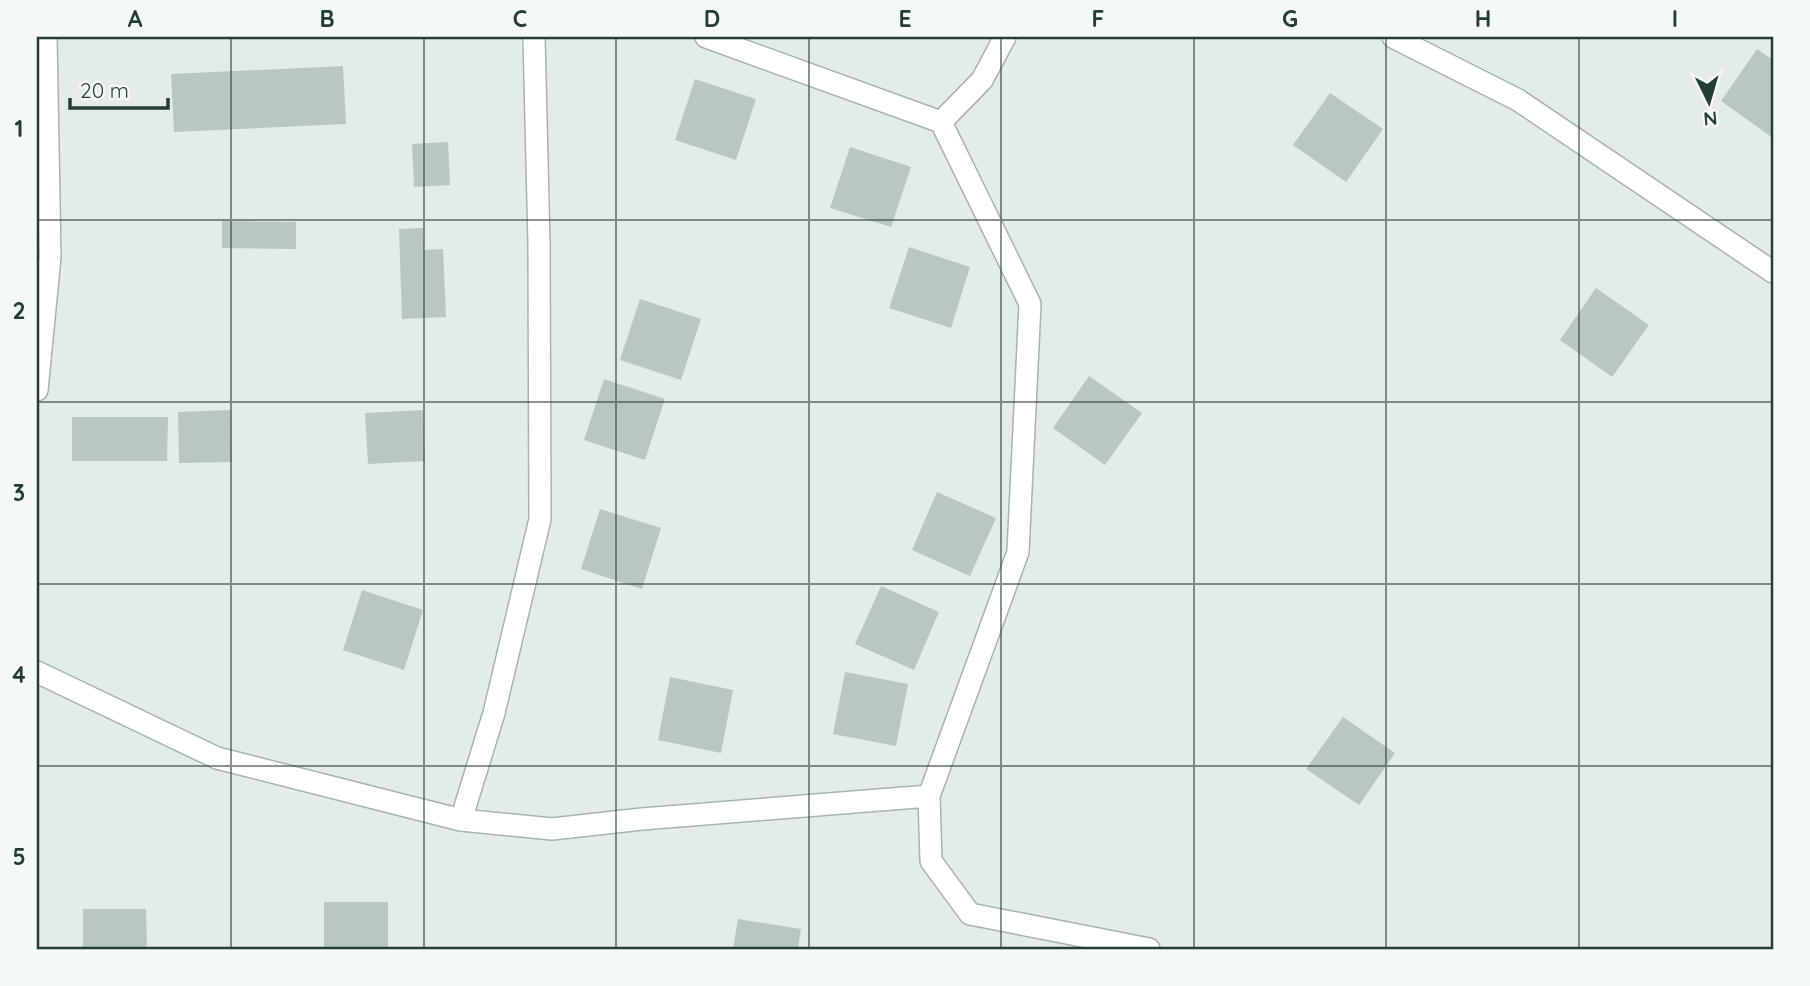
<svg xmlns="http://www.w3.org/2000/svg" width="1810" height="986" viewBox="0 0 1810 986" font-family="Quicksand,sans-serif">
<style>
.building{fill:#b9c7c1}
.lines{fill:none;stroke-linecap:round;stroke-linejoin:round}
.minor-casing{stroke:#a6b4af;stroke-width:24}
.minor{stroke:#fff;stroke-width:21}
.grid{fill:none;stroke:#243d35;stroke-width:2;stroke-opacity:0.55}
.neatline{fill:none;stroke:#243d35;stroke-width:2.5}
.grid-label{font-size:23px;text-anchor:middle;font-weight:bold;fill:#243d35}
</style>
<rect width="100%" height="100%" fill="#e3ece8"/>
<path class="building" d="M1757 49 1773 60V138L1721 101Z
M343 66 346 124 174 132 171 74Z
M695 79 756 99 736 160 675 140Z
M1330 93 1383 129 1346 182 1293 145Z
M448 142 450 185 414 187 412 144Z
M850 147 911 167 891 227 830 208Z
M222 221 296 222V249L222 248Z
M423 228 424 250 443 249 446 317 402 319 399 229Z
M909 247 970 267 951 328 889 308Z
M1596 288 1649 325 1612 377 1560 340Z
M640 299 701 319 681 380 620 360Z
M1089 376 1142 413 1105 465 1053 428Z
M604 379 665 399 645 460 584 440Z
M231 410 232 462 179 463 178 412Z
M423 410 425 461 368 464 365 413Z
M72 417H168L167 461H72Z
M937 492 996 518 970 576 912 550Z
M600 509 661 528 642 589 581 569Z
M881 586 939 612 914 670 855 644Z
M362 590 423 610 404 670 343 650Z
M845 672 908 684 896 746 833 734Z
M670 677 733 690 721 753 658 740Z
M1343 717 1395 753 1359 805 1306 769Z
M324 902H388V949H324Z
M83 909H146L147 949H83Z
M738 919 801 929 798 949H733Z"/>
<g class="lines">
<g class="minor-casing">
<path id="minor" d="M706 37 941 122
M1393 37 1518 100 1773 272
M37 390 50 257 46 37
M37 672 217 758 461 820 552 829 642 819 929 796 931 861 970 914 1149 949
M929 796 1018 552 1030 304 941 122 982 80 1005 37
M461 820 494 713 540 519 539 244 534 37"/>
</g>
<use href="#minor" class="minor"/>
</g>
<path class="grid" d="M231 37V949M424 37V949M616 37V949M809 37V949M1001 37V949M1194 37V949M1386 37V949M1579 37V949M37 220H1773M37 402H1773M37 584H1773M37 766H1773"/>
<rect width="1810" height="986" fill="none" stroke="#f4f9f6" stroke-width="77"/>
<g transform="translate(1709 102) rotate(175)" stroke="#f4f9f6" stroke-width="5" paint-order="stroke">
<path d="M0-5L12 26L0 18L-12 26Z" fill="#243d35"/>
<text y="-10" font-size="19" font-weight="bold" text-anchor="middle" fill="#243d35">N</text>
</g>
<path d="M70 98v10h98v-10" fill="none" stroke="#243d35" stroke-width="3.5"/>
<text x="80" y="98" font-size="21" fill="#243d35" stroke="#f4f9f6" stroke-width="5" paint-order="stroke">20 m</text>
<rect x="38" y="38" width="1734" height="910" class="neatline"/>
<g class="grid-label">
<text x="135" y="27">A</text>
<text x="327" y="27">B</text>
<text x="520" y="27">C</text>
<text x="712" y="27">D</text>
<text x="905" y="27">E</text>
<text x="1098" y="27">F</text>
<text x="1290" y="27">G</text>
<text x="1483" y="27">H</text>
<text x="1675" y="27">I</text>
<text x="19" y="137">1</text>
<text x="19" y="319">2</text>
<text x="19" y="501">3</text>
<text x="19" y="683">4</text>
<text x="19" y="865">5</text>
</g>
</svg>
